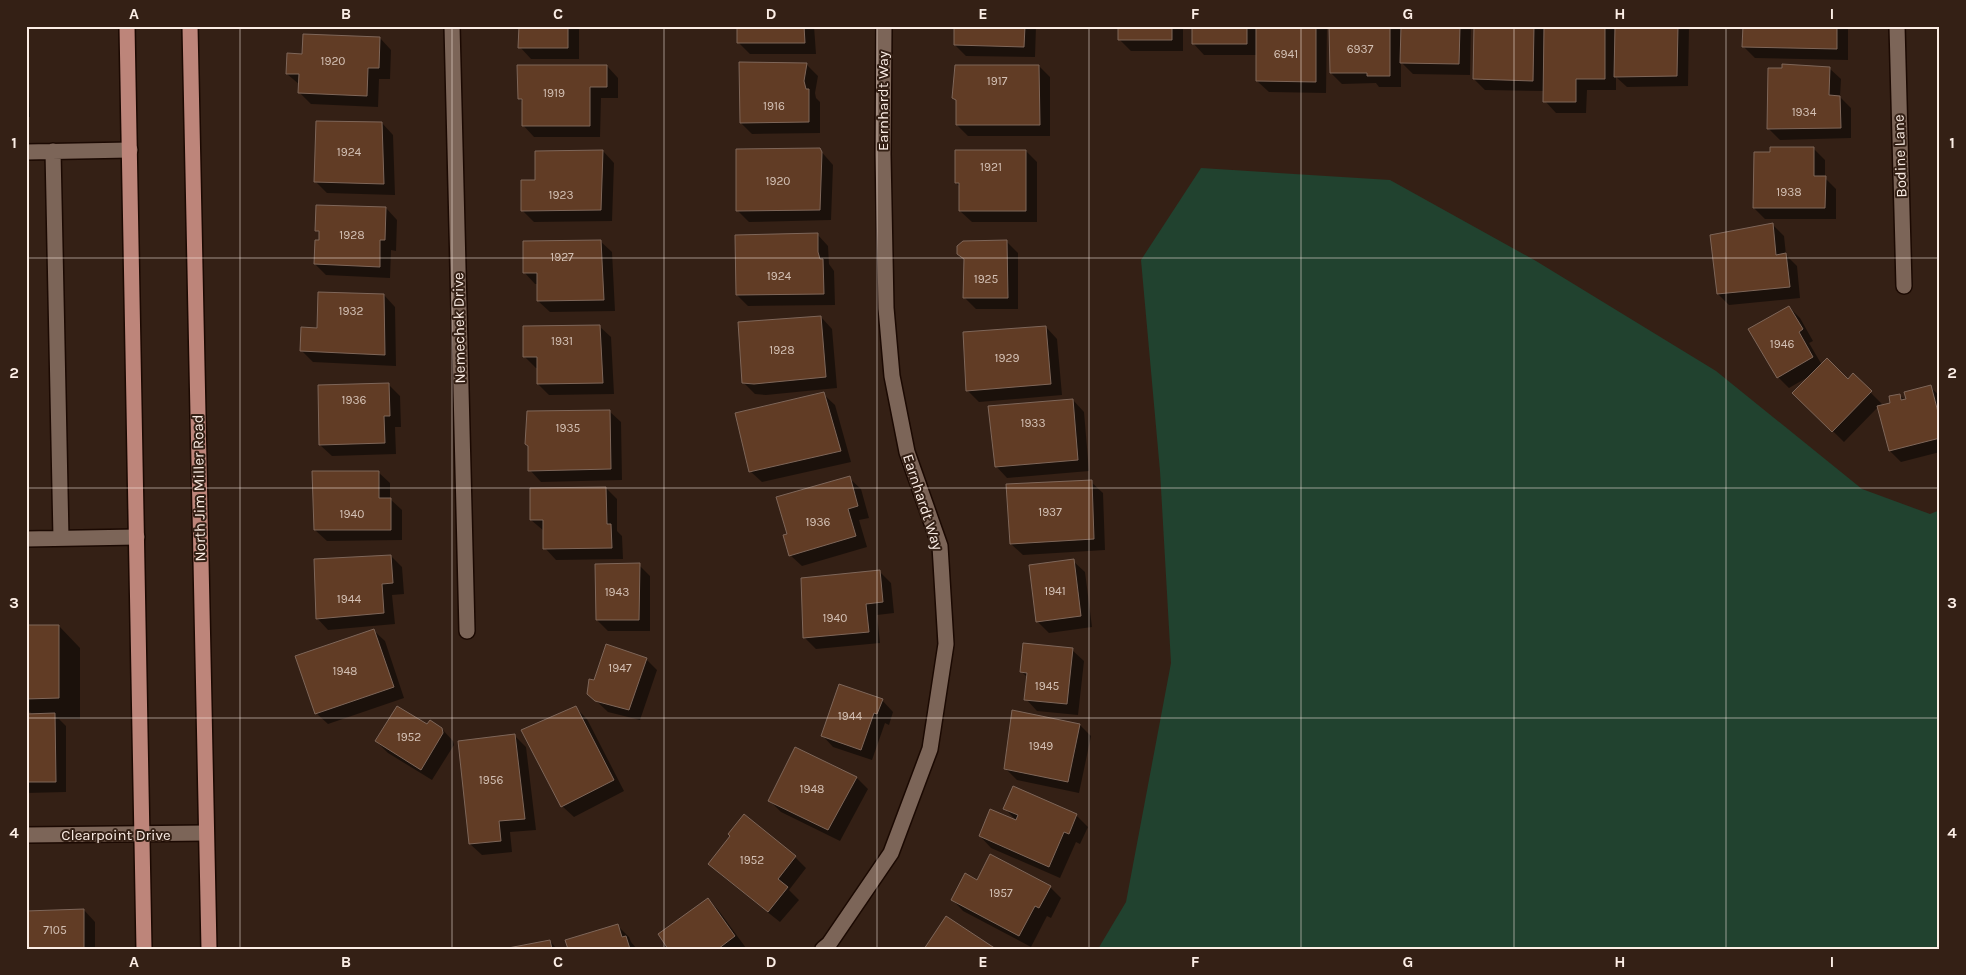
<svg xmlns="http://www.w3.org/2000/svg" width="1966" height="975" viewBox="0 0 1966 975" font-family="Karla,sans-serif">
<style>
.green{fill:#21422f}
.shadow{fill:#0007}
.building{fill:#613c25;stroke:#7e6659}
.lines{fill:none;stroke-linecap:round;stroke-linejoin:round}
.minor-casing{stroke:#1b0902;stroke-width:18}
.major-casing{stroke:#1b0902;stroke-width:18}
.minor{stroke:#7c6558;stroke-width:15}
.major{stroke:#bd857a;stroke-width:15}
.grid{fill:none;stroke:#fbede5;stroke-width:1;stroke-opacity:0.55}
.labels{text-anchor:middle;stroke-width:4;stroke-linejoin:round;paint-order:stroke}
.number-label{font-size:12px;fill:#d4c1b5}
.street-label{font-size:15px;fill:#fbede5;stroke:#342015}
.neatline{fill:none;stroke:#fbede5;stroke-width:2}
.grid-label{font-size:16px;text-anchor:middle;font-weight:bold;fill:#fbede5}
</style>
<rect width="100%" height="100%" fill="#342015"/>
<path class="green" d="M1201 168 1390 180 1536 261 1716 371 1862 489 1930 514 1940 510V949H1098L1126 902 1171 663 1160 471 1141 260Z"/>
<path class="shadow" d="M520 26H579V59H531L520 47Z
M738 26H814L816 54H750L739 43Z
M956 26H1036L1035 57 966 56 955 45Z
M1119 26H1183V51H1131L1119 39Z
M1193 26H1327L1326 93 1269 92 1257 81V55H1204L1193 43Z
M1331 26H1471L1470 75 1413 74 1401 62V87H1379L1376 83 1342 84 1331 73Z
M1475 26H1689L1688 86 1627 87 1616 77V90H1587L1586 113H1556L1545 101V91L1485 90 1474 79Z
M1744 26H1848V60L1755 58 1744 47Z
M380 38 391 50 390 79H379L378 107 311 104 300 93V85L287 74 303 55Z
M26 64 28 66 30 117H26Z
M806 64 818 76 815 93 816 98 820 102V133L752 134 741 123Z
M607 66 618 78V98H601L600 137H534L523 125V103L519 98Z
M1039 66 1050 77V136H968L957 125Z
M1829 68 1841 79 1840 97 1851 108V138L1780 140 1769 129Z
M382 123 393 135 395 195 327 193 315 181Z
M819 149 833 165 831 220 749 222 738 211Z
M1814 149 1825 160V178L1836 189V219H1765L1754 208Z
M603 151 614 163 612 221 534 222 522 210 537 181Z
M1026 151 1037 162V222H972L960 211V187L956 183Z
M386 208 397 220 396 251 391 250 390 278 326 275 315 264 320 242V234L317 230Z
M1773 225 1784 236 1786 255 1797 266 1800 298 1729 305 1718 294Z
M817 234 828 246 829 264 834 271 835 305 748 306 737 295Z
M600 241 612 252 615 311 550 312 538 301V284H535L524 272Z
M1007 242 1018 253V309H976L965 298V260L959 254Z
M384 295 395 307 396 366 313 362 302 351 318 329Z
M1789 307 1800 318 1813 341 1809 343 1822 365 1848 381 1853 375 1882 404 1879 407 1891 403 1899 395 1905 400 1930 387 1940 396V452L1901 462 1890 451 1878 407 1844 442 1794 393 1808 377 1789 388 1778 377Z
M821 317 832 329 837 388 766 395 755 394 744 383Z
M599 326 611 337 614 394 549 395 538 384V368H536L524 356Z
M1046 327 1057 339 1062 395 979 402 967 390Z
M389 385 400 396 401 427H395L396 454 332 456 320 445Z
M823 394 835 405 851 462 762 482 750 471Z
M1073 400 1084 412 1089 471 1007 478 996 466Z
M609 411 621 422 622 480 541 482 530 470Z
M378 472 390 483V499L402 510V540L327 541 315 530Z
M849 478 861 489 869 518 859 520 867 547 802 566 790 555Z
M1091 482 1103 493 1105 550 1023 555 1011 544Z
M606 488 617 499V531L622 536 623 559 556 560 545 548 544 531 531 520Z
M391 556 402 567 404 594 392 595 395 624 328 630 317 618Z
M1073 561 1085 572 1092 627 1049 633 1037 621Z
M639 565 650 576V631H608L597 620Z
M879 571 891 583 894 613 877 615 880 643 816 649 805 638Z
M59 626 80 648V719H59L66 726V792L26 793V715H33L26 708V627Z
M373 630 385 641 404 698 328 724 316 713Z
M1072 650 1084 661 1078 715 1037 711 1026 699 1028 678 1021 671Z
M646 659 657 670 640 720 608 712 588 693 595 681Z
M882 700 893 712 889 725 885 723 872 760 833 747 822 735Z
M576 708 587 719 624 791 574 817 562 806Z
M1013 711 1080 725 1091 736 1079 793 1017 780 1005 768Z
M442 729 453 741 454 745 432 780 388 753 376 741Z
M515 736 526 747 536 830 510 832 512 852 482 855 470 844Z
M795 748 857 778 868 789 840 841 781 812 770 801Z
M1013 788 1076 815 1088 827 1080 844 1076 842 1060 878 991 848 980 836 1018 822 1005 809Z
M795 857 806 868 789 890 799 900 780 922 721 875 710 864Z
M977 882 1050 887 1061 898 1051 918 1047 916 1031 947 963 911 952 899Z
M708 899 719 911 746 948 669 949Z
M84 910 95 922V949H26Z
M617 925 629 937 631 942 637 949H570Z
M550 941 557 949H510Z"/>
<path class="building" d="M519 26H568V48H518Z
M737 26H804L805 43H737Z
M954 26H1025L1024 47 954 45Z
M1118 26H1172V40H1118Z
M1192 26H1247V44H1192Z
M1256 26H1316V82L1256 81Z
M1329 26H1390V76H1367V73H1330Z
M1401 26H1460L1459 64 1400 63Z
M1474 26H1534L1533 81 1473 79Z
M1544 26H1605V79H1576V102H1543Z
M1615 26H1678L1677 76 1614 77Z
M1743 26H1837V49L1742 47Z
M303 34 380 37 379 68H368L367 96 298 93 299 74H286L287 53 302 54Z
M739 62 807 63 804 81 806 89H809V122L740 123Z
M1782 64 1830 67 1829 95 1840 96 1841 128 1767 129 1768 68H1782Z
M517 65H607V87H590V126H522V99H518Z
M955 65H1039L1040 125H956V100L952 98Z
M316 121 382 122 384 184 314 182Z
M1770 147H1814V176H1826L1825 208H1753L1754 152H1770Z
M820 148 822 152 820 210 736 211V149Z
M603 150 601 210 521 211V180H535V151Z
M955 150H1026V211H959V183H955Z
M316 205 386 207 385 240H380V267L314 264 315 240H319V231H315Z
M1773 223 1776 255 1786 253 1790 287 1717 294 1710 235Z
M818 233V252L820 259H823L824 294 736 295 735 235Z
M601 240 604 300 537 301V273H523V241Z
M1007 240 1008 298H963L964 259 957 254V246L963 241Z
M318 292 384 294 385 355 300 351 301 327 317 328Z
M1789 306 1803 329 1799 332 1813 357 1777 378 1748 329Z
M821 316 826 377 754 384 742 383 738 322Z
M600 325 603 383 537 384V357H523V326Z
M1046 326 1051 384 966 391 963 332Z
M1827 358 1848 379 1853 373 1872 391 1832 432 1792 393Z
M389 383 390 416H384L385 443 319 445 318 385Z
M1931 385 1940 420V438L1889 451 1877 406 1890 403 1889 396 1900 394 1901 400 1906 399 1904 392Z
M824 392 841 451 749 472 735 413Z
M1073 399 1078 460 995 467 988 406Z
M610 410 611 469 528 471V446L525 444 527 411Z
M312 471H379V498H391V530H314Z
M850 476 858 506 848 509 856 536 789 556 783 535 787 534 776 497Z
M1092 480 1094 539 1010 544 1006 484Z
M606 487 607 524H611L612 548 543 549V520H530V488Z
M391 555 393 583 382 584 384 613 316 619 314 559Z
M1074 559 1081 616 1036 622 1029 565Z
M640 563 639 620H596L595 564Z
M880 570 883 602 866 604 869 632 803 638 801 578Z
M26 625H59V698L26 699Z
M374 629 394 687 315 714 295 656Z
M1023 643 1073 648 1067 704 1024 700 1027 673 1020 672Z
M606 644 647 658 629 710 595 701 587 694 589 679 594 680Z
M839 684 883 699 877 714 874 713 861 750 821 736Z
M397 706 427 724 430 720 442 728 443 733 421 770 375 741Z
M576 706 614 780 561 807 521 730Z
M1012 710 1080 724 1068 782 1004 769Z
M55 713 56 782H26V714Z
M515 734 525 819 499 821 501 841 469 844 458 741Z
M795 747 857 777 828 830 768 801Z
M1013 786 1077 814 1069 834 1064 832 1049 867 979 836 990 809 1016 820 1018 815 1003 809Z
M744 814 796 856 778 879 788 887 768 912 708 864 730 836 728 834Z
M990 854 1051 886 1039 908 1035 906 1019 936 951 900 965 873 977 880Z
M708 898 735 936 718 949H668L658 934Z
M84 909V949H26V911Z
M946 916 996 949H924Z
M618 924 622 937 626 936 630 949H568L565 940Z
M550 940 552 949H503Z"/>
<g class="lines">
<g class="minor-casing">
<path id="minor" d="M452 26 467 631
M1897 26 1904 286
M53 151 61 538
M26 152 130 150
M26 539 137 537
M26 835 206 833
M823 949 829 944 891 853 930 749 946 644 940 546 907 452 892 376 886 308 883 154 884 26"/>
</g>
<g class="major-casing">
<path id="major" d="M127 26 144 949
M190 26 209 949"/>
</g>
<use href="#minor" class="minor"/>
<use href="#major" class="major"/>
</g>
<path class="grid" d="M240 26V949M452 26V949M664 26V949M877 26V949M1089 26V949M1301 26V949M1514 26V949M1726 26V949M26 258H1940M26 488H1940M26 718H1940"/>
<g class="labels">
<g class="number-label">
<text x="1360" y="53">6937</text>
<text x="1286" y="58">6941</text>
<text x="333" y="65">1920</text>
<text x="997" y="85">1917</text>
<text x="554" y="97">1919</text>
<text x="774" y="110">1916</text>
<text x="1804" y="116">1934</text>
<text x="349" y="156">1924</text>
<text x="991" y="171">1921</text>
<text x="778" y="185">1920</text>
<text x="1789" y="196">1938</text>
<text x="561" y="199">1923</text>
<text x="352" y="239">1928</text>
<text x="562" y="261">1927</text>
<text x="779" y="280">1924</text>
<text x="986" y="283">1925</text>
<text x="351" y="315">1932</text>
<text x="562" y="345">1931</text>
<text x="1782" y="348">1946</text>
<text x="782" y="354">1928</text>
<text x="1007" y="362">1929</text>
<text x="354" y="404">1936</text>
<text x="1033" y="427">1933</text>
<text x="568" y="432">1935</text>
<text x="1050" y="516">1937</text>
<text x="352" y="518">1940</text>
<text x="818" y="526">1936</text>
<text x="1055" y="595">1941</text>
<text x="617" y="596">1943</text>
<text x="349" y="603">1944</text>
<text x="835" y="622">1940</text>
<text x="620" y="672">1947</text>
<text x="345" y="675">1948</text>
<text x="1047" y="690">1945</text>
<text x="850" y="720">1944</text>
<text x="409" y="741">1952</text>
<text x="1041" y="750">1949</text>
<text x="491" y="784">1956</text>
<text x="812" y="793">1948</text>
<text x="752" y="864">1952</text>
<text x="1001" y="897">1957</text>
<text x="55" y="934">7105</text>
</g>
<g class="street-label">
<text transform="translate(883 101) rotate(-90)" y="5">Earnhardt Way</text>
<text transform="translate(1900 156) rotate(-92)" y="5">Bodine Lane</text>
<text transform="translate(459 328) rotate(-91)" y="5">Nemechek Drive</text>
<text transform="translate(199 488) rotate(-91)" y="5">North Jim Miller Road</text>
<text transform="translate(923 502) rotate(72)" y="5">Earnhardt Way</text>
<text x="116" y="840">Clearpoint Drive</text>
</g>
</g>
<rect width="1966" height="975" fill="none" stroke="#342015" stroke-width="55"/>
<rect x="28" y="28" width="1910" height="920" class="neatline"/>
<g class="grid-label">
<text x="134" y="19">A</text>
<text x="346" y="19">B</text>
<text x="558" y="19">C</text>
<text x="771" y="19">D</text>
<text x="983" y="19">E</text>
<text x="1195" y="19">F</text>
<text x="1408" y="19">G</text>
<text x="1620" y="19">H</text>
<text x="1832" y="19">I</text>
<text x="14" y="148">1</text>
<text x="1952" y="148">1</text>
<text x="14" y="378">2</text>
<text x="1952" y="378">2</text>
<text x="14" y="608">3</text>
<text x="1952" y="608">3</text>
<text x="14" y="838">4</text>
<text x="1952" y="838">4</text>
<text x="134" y="967">A</text>
<text x="346" y="967">B</text>
<text x="558" y="967">C</text>
<text x="771" y="967">D</text>
<text x="983" y="967">E</text>
<text x="1195" y="967">F</text>
<text x="1408" y="967">G</text>
<text x="1620" y="967">H</text>
<text x="1832" y="967">I</text>
</g>
</svg>
